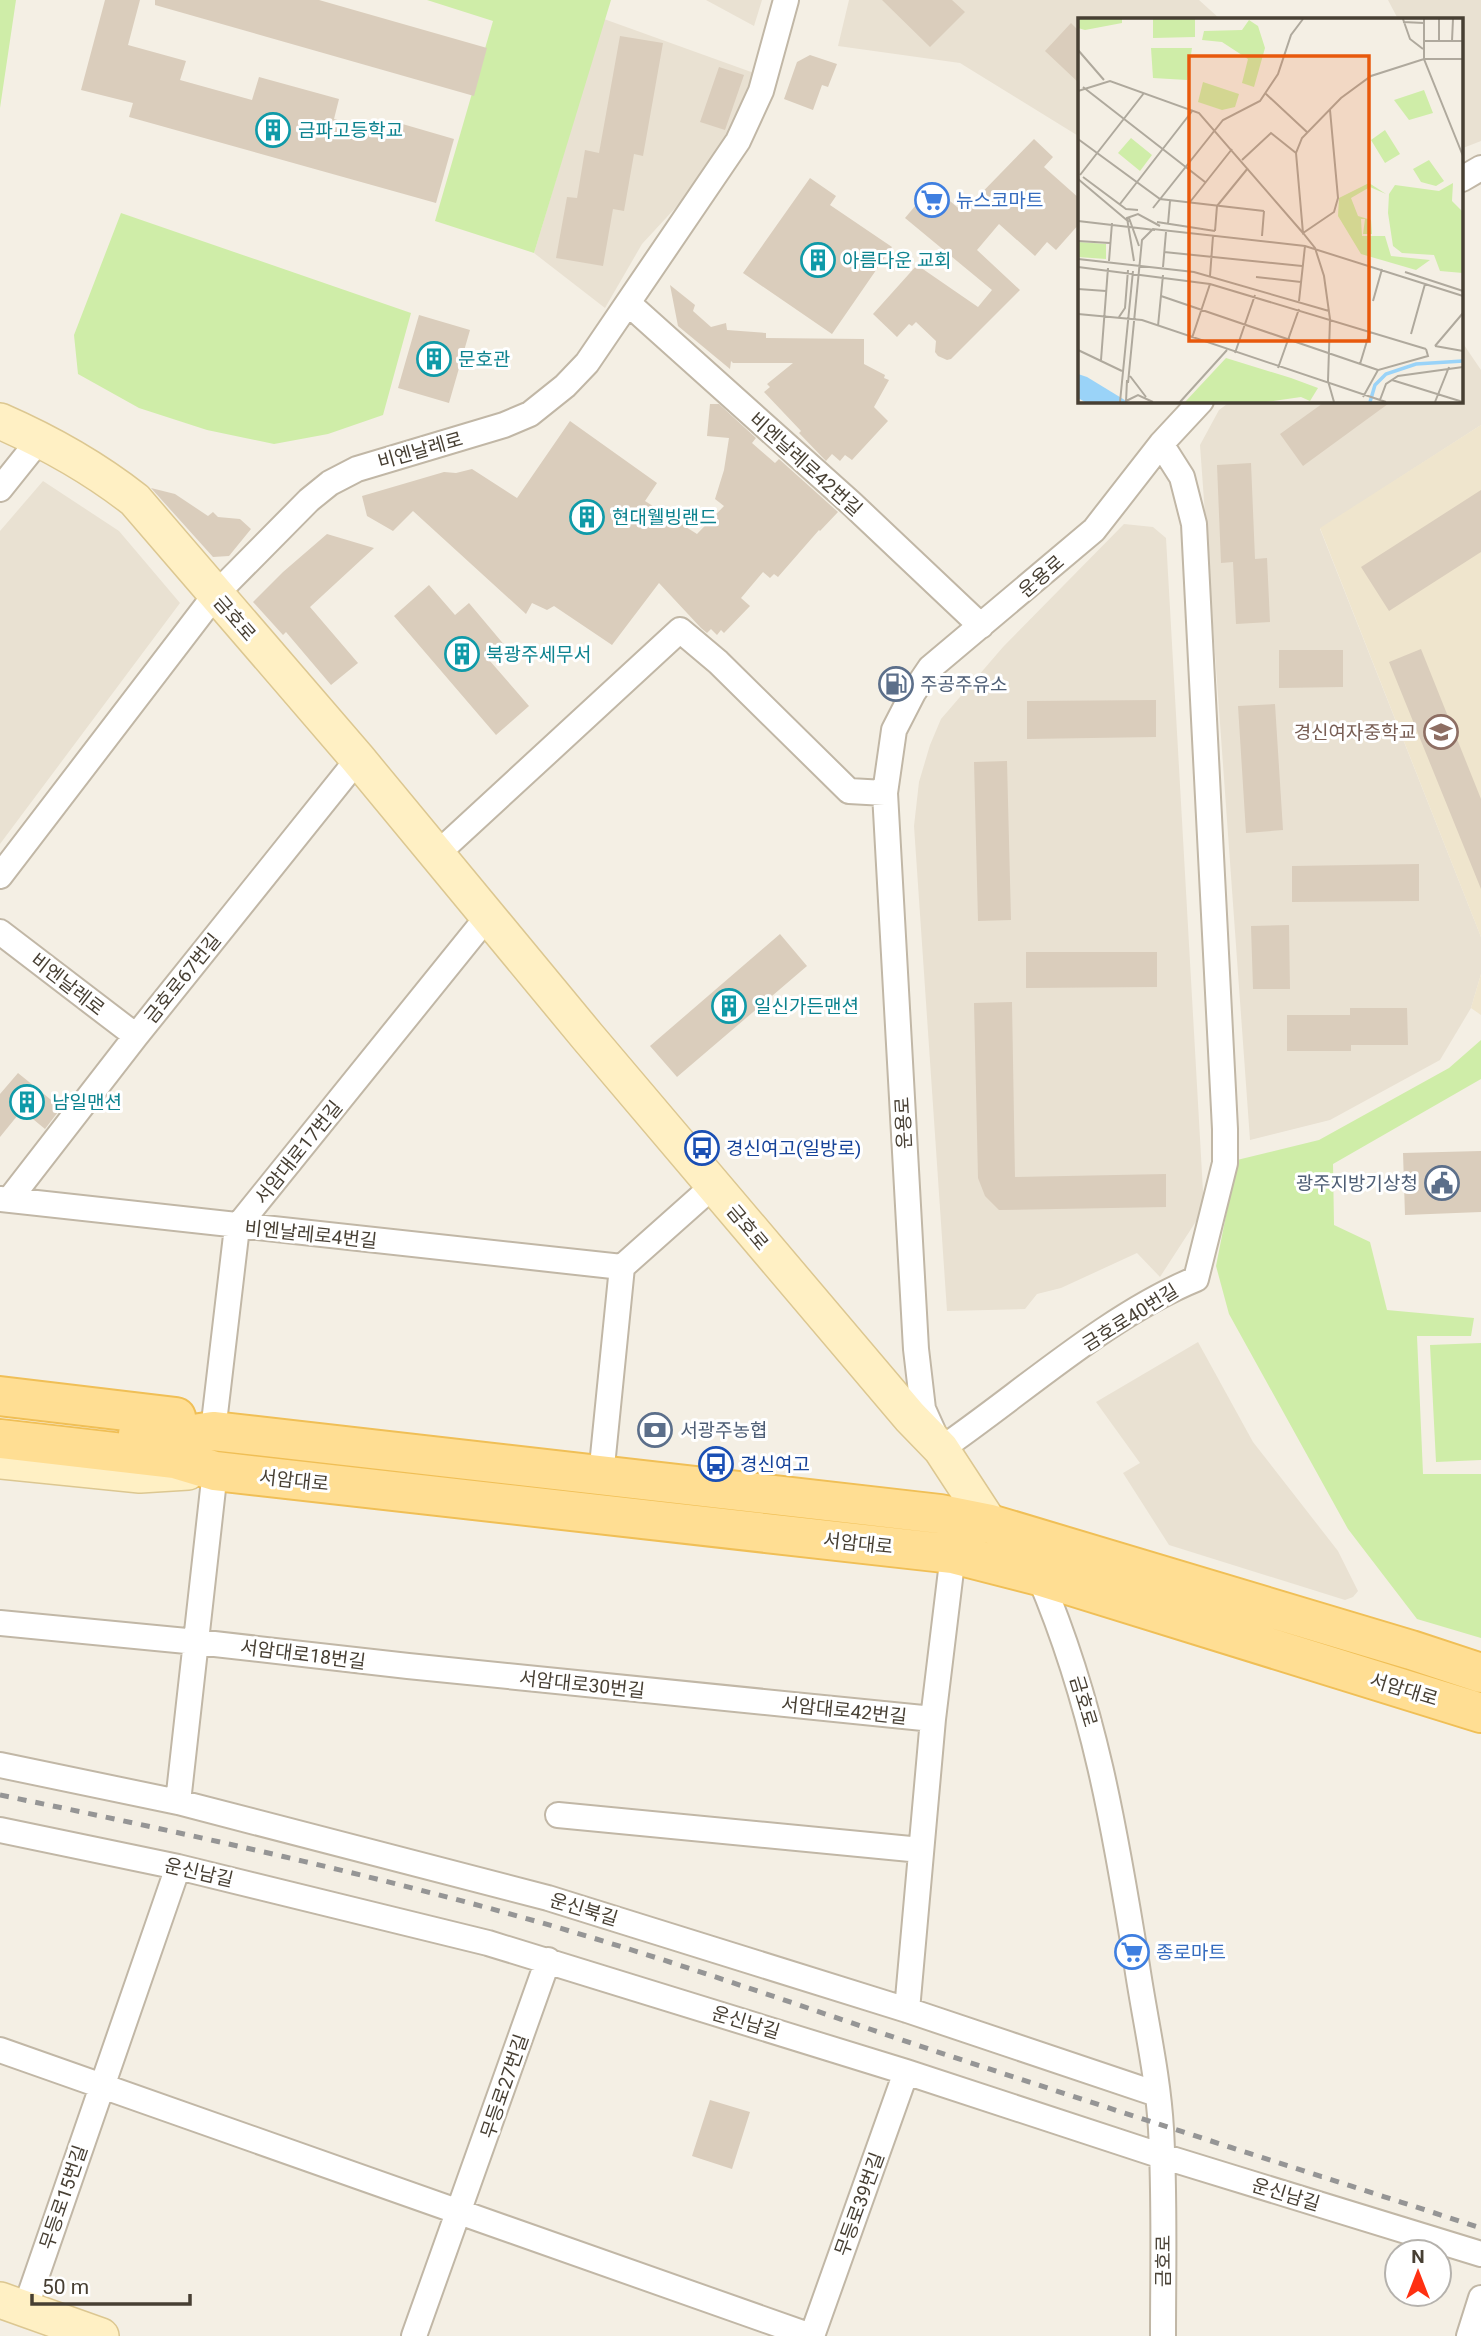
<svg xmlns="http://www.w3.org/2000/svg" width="1481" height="2336" viewBox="0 0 1481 2336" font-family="Roboto,'Noto Sans KR',sans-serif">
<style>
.residential{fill:#e9e1d2}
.education{fill:#efe5cd}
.green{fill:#cfeda8}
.building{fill:#dacdbc}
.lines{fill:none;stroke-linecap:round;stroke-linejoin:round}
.street-casing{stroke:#c1b7a6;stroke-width:28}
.secondary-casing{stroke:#dcc791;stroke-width:38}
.primary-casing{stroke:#f0bf56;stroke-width:42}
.street{stroke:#fff;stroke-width:24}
.secondary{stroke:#fff0c4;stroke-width:35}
.primary{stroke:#ffde93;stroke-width:38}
.rail{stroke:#959595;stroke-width:5;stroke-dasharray:9 9;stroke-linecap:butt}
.labels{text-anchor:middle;stroke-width:6;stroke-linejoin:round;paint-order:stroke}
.culture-label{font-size:19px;fill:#0d838f;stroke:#fff;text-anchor:start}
.shop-label{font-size:19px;fill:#366cbe;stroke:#fff;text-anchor:start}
.street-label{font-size:19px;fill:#473f33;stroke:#fff}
.service-label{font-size:19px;fill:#4e5e75;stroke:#fff;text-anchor:start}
.education-label{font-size:19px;fill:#785e54;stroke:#fff;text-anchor:end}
.transit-label{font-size:19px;fill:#164399;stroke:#fff;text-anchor:start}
.inset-river{fill:none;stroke:#9ad3f8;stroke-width:3.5}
.inset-road{fill:none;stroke:#afa99d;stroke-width:2}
.view{fill:#e8590c;fill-opacity:0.15;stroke:#e8590c;stroke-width:3.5}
.inset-edge{fill:none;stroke:#473f33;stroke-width:3.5}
</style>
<rect width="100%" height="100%" fill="#f4efe4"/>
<path class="residential" d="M706 0H762L754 26Z
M849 0H1199L1220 19H1080V137L960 63 838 46Z
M1388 0H1481V141L1463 148 1462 145V19H1398Z
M604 19 754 73 714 166 642 244 605 308 534 253Z
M1462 342 1481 370V425L1320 529 1481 937V974L1471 1008 1440 1060 1330 1120 1250 1140 1200 445 1219 410 1231 401H1462Z
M43 481 119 531 180 603 0 844V531Z
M1124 524 1153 527 1166 538 1204 1209 1160 1277 1137 1253 1061 1288 1037 1294 1025 1309 947 1311 914 826 919 782 930 745 941 719 1003 647Z
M1198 1342 1253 1442 1338 1551 1358 1591 1353 1597 1345 1600 1169 1545 1123 1473 1140 1463 1096 1402Z"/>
<path class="education" d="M1481 425V937L1320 528Z
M1481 974V1015L1471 1008Z"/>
<path class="green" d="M0 0H16L0 108Z
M427 0H611L534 253 435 221 493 21Z
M121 213 411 313 383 415 328 434 274 444 207 430 139 408 78 374 74 335Z
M1481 1040V1079L1333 1164 1334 1225 1370 1242 1387 1310 1474 1318 1471 1336H1417L1423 1474H1481V1638L1417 1619 1348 1529 1229 1314 1216 1266 1237 1160 1319 1140 1449 1068Z
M1481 1343V1460L1436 1462 1430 1345Z"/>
<path class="building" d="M105 0H140L128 45 186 61 180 80 252 100 259 77 339 99 334 119 395 136 399 123 454 139 436 203 129 117 133 103 81 90Z
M155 0H319L487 48 474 96 155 5Z
M882 0H952L965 12 930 47Z
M1071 23 1080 32V84L1045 51Z
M620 36 663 43 643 156 634 154 624 211 613 209 603 266 556 258 567 197 577 198 585 150 599 153Z
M810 55 837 64 828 87 822 85 813 110 784 99 797 62Z
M719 67 744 75 725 130 700 122Z
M1034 139 1053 157 1044 167 1080 199V223L1056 250 1047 242 1035 256 999 224 977 250 1020 290 951 359 947 360 938 356 935 352 936 341 916 322 912 326 909 324 897 337 873 314 917 265 978 307 992 290 905 218 932 186 963 212Z
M810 178 836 196 830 205 892 247 832 334 743 273Z
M670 285 695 305 693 311 711 327 726 323 727 330 766 333V338L864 339V364L885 375 884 378 889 380 874 407 888 421 852 460 845 455 840 461 832 454 826 461 799 433 801 431 764 392 770 387 767 384 793 363H733L731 361 730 369 678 326Z
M419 315 470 330 449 403 398 388Z
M1326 401H1392L1303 466 1280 434Z
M710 404H719L756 438 752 443 775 463 779 459 838 512 820 531 819 530 778 577 774 574 770 578 763 572 741 598 750 606 724 633 721 630 717 635 711 629 707 633 701 628 659 583 612 645 554 606 547 610 532 603 526 614 413 511 393 531 367 516 362 496 444 472 456 473 472 469 517 498 570 421 657 483 645 501 697 534 724 506 715 499 724 470 729 438 707 436Z
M1251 463 1255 559 1267 558 1270 622 1236 624 1233 562 1221 563 1217 465Z
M151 488 175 494 208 516 213 512 218 517 240 519 251 529 229 556 213 557Z
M1481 490V552L1389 611 1361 567Z
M327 534 374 548 310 607 358 663 331 685 286 632 283 635 253 602 283 572Z
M429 585 455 615 469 603 506 647 490 661 529 706 496 735 394 616Z
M1421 649 1481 799V889L1389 662Z
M1279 650H1343V687L1279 688Z
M1156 700V737L1027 739V701Z
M1275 704 1283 830 1246 833 1238 706Z
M1007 761 1011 920 978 921 974 762Z
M1419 864V901L1292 902V866Z
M1289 925 1290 989H1253L1251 926Z
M780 934 807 966 677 1077 650 1046Z
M1026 952H1157V987L1026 988Z
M1012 1002 1015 1177 1166 1174V1207L999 1210 985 1196 978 1178 974 1003Z
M1350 1008H1407L1408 1045H1351V1051H1287V1015H1350Z
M18 1073 61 1108 45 1129 22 1110 0 1137V1094Z
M1481 1151V1212L1405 1215 1403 1153Z
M710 2100 750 2112 732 2169 692 2156Z"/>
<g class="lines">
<g class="street-casing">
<path id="street" d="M1462 179 1481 168
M629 304 852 504 981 626
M1161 444 1182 477 1194 524 1225 1129V1163L1196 1279C1108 1315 1021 1394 941 1449L923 1409 916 1349 885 793 894 730 913 693 930 668 1094 530 1161 444 1201 401
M0 489 40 439
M437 854 680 630 718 662 849 791 885 793
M0 876 215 595 309 500 330 483 357 469 504 425 530 414 565 386 587 363 738 141 761 91 786 0
M0 932 136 1036
M0 1199 622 1267
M9 1200 136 1036 358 759
M622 1267 713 1186
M213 1431 237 1227 488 916
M601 1476 622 1267
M1033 1570 1039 1576C1094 1705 1115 1829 1137 1966 1145 2020 1158 2075 1161 2129 1165 2198 1163 2267 1163 2336
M0 1623 197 1642 408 1666 933 1719
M0 1765 178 1802 548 1898 907 2010 1157 2094
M178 1802 215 1471
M558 1815 921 1850
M0 1830 178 1867 488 1943 906 2072 1162 2156 1481 2254
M907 2010 933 1719 953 1554
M0 2050 811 2336
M25 2309 178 1867
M414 2336 548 1960
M812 2336 906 2072
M1469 2336 1481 2298"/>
</g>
<g class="secondary-casing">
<path id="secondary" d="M0 421C48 442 93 467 135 500L358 759 587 1036 910 1417 941 1449 990 1524
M0 1461 140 1475 188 1472
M0 2300 101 2336"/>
</g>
<g class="primary-casing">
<path id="primary" d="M0 1396 176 1417
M138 1434 175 1437 213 1431 940 1514 990 1524 1411 1650 1481 1673
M0 1439 175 1459 215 1471 953 1554 1039 1576 1481 1713"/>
</g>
<use href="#street" class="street"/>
<use href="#secondary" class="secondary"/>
<use href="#primary" class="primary"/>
<path class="rail" d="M0 1795C175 1831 349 1869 521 1917 661 1956 797 2005 935 2051 1116 2111 1299 2169 1481 2228"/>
</g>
<defs>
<g id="building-ring" transform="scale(1.75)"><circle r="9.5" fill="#fff" stroke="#0f9aa8" stroke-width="1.5"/><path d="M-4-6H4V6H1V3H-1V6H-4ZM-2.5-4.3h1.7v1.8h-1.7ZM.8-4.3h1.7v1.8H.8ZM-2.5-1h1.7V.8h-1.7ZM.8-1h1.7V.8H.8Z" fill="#0f9aa8"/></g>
<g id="supermarket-ring" transform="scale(1.75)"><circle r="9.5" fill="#fff" stroke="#3f7fe0" stroke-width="1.5"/><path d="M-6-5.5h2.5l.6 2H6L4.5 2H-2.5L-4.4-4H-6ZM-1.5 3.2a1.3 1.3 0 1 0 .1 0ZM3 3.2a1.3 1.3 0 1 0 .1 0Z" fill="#3f7fe0"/></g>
<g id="fuel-ring" transform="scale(1.75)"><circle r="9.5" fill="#fff" stroke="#5c6f8a" stroke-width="1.5"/><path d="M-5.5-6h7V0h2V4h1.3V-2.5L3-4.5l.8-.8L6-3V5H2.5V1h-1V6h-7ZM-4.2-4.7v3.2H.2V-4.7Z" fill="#5c6f8a"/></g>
<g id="school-ring" transform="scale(1.75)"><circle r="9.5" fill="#fff" stroke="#8d6e63" stroke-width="1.5"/><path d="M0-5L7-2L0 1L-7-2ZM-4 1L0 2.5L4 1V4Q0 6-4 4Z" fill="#8d6e63"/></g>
<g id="bus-ring" transform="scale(1.75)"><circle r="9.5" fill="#fff" stroke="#1a4fb4" stroke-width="1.5"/><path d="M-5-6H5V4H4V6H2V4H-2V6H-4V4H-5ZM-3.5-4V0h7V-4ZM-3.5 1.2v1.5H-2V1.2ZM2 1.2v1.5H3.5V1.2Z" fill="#1a4fb4"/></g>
<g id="civic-ring" transform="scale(1.75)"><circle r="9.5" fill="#fff" stroke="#5c6f8a" stroke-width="1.5"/><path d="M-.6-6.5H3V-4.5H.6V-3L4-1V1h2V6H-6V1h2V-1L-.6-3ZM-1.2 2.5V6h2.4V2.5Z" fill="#5c6f8a"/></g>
<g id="bank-ring" transform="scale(1.75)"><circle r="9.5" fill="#fff" stroke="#5c6f8a" stroke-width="1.5"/><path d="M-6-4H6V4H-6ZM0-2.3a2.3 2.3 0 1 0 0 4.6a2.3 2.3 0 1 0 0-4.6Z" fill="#5c6f8a"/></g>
</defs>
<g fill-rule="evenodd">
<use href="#building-ring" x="273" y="130"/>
<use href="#supermarket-ring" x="932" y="200"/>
<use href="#building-ring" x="818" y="260"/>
<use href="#building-ring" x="434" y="359"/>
<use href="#building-ring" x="587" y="517"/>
<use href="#building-ring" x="462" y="654"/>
<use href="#fuel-ring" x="896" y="684"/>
<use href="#school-ring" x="1441" y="732"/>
<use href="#building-ring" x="729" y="1006"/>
<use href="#building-ring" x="27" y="1102"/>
<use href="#bus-ring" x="702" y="1148"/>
<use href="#civic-ring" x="1442" y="1183"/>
<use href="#bank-ring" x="655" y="1430"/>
<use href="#bus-ring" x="716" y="1464"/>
<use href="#supermarket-ring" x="1132" y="1952"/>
</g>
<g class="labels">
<g class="culture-label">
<text x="298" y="137">금파고등학교</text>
<text x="842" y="267">아름다운 교회</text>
<text x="458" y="366">문호관</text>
<text x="612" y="524">현대웰빙랜드</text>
<text x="486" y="661">북광주세무서</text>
<text x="754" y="1013">일신가든맨션</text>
<text x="52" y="1109">남일맨션</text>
</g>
<g class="shop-label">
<text x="956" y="207">뉴스코마트</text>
<text x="1156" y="1959">종로마트</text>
</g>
<g class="street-label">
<text transform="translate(420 450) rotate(-16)" y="7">비엔날레로</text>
<text transform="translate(806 464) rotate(42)" y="7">비엔날레로42번길</text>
<text transform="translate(1041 576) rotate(-41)" y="7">운용로</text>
<text transform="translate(235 618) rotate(49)" y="7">금호로</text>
<text transform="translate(182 978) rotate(-51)" y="7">금호로67번길</text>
<text transform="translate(68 984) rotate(38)" y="7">비엔날레로</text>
<text transform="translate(903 1123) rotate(-93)" y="7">운용로</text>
<text transform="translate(298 1152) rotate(-51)" y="7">서암대로17번길</text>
<text transform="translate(748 1227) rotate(50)" y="7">금호로</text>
<text transform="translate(311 1234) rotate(6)" y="7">비엔날레로4번길</text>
<text transform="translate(1130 1317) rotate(-32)" y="7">금호로40번길</text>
<text transform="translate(294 1480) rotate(6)" y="7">서암대로</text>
<text transform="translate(858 1543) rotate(6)" y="7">서암대로</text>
<text transform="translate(303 1654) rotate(7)" y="7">서암대로18번길</text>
<text transform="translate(582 1684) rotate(6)" y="7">서암대로30번길</text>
<text transform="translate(1404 1689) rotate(17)" y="7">서암대로</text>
<text transform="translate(1084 1701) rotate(73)" y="7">금호로</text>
<text transform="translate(844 1710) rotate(6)" y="7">서암대로42번길</text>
<text transform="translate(199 1872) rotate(13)" y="7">운신남길</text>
<text transform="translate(584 1909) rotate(17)" y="7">운신북길</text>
<text transform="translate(746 2022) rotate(17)" y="7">운신남길</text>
<text transform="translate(504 2086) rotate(-71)" y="7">무등로27번길</text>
<text transform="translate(1286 2194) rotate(17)" y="7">운신남길</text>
<text transform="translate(63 2197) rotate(-71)" y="7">무등로15번길</text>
<text transform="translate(859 2204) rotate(-70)" y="7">무등로39번길</text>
<text transform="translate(1163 2261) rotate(-90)" y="7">금호로</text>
</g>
<g class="service-label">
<text x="920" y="691">주공주유소</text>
<text x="1418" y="1190" text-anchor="end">광주지방기상청</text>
<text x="680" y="1437">서광주농협</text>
</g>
<g class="education-label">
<text x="1416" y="739">경신여자중학교</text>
</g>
<g class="transit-label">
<text x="726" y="1155">경신여고(일방로)</text>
<text x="740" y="1471">경신여고</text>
</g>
</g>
<g transform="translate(1078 18)">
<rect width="385" height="385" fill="#f4efe4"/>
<path d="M0 1H44V5L7 12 0 10ZM75 1H117V19L75 20ZM171 2 180 8 187 30 176 69 164 65 170 41 144 24 124 22 126 13 164 12ZM73 30H114L109 62 75 60ZM125 64 161 76 157 89 144 92 120 84ZM346 72 355 95 331 102 316 82ZM307 112 322 136 307 145 293 122ZM53 120 74 137 62 153 40 135ZM351 142 366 163 358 168 343 164 335 151ZM291 165 308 176 292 169 273 180 280 198 293 202 294 216H285L287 201H283L284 218H307L313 238 352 242 338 252 283 236 260 198 261 180ZM375 165 374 183 385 194V255L362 253 356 237 324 235 315 228 310 195 311 176 317 167 361 173ZM0 224 28 226V241L0 239ZM148 340 213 360 240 370 232 383 223 379 188 384H107Z" fill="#cfeda8"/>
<path d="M0 356 9 359 50 384H7L0 380Z" fill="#9ad3f8"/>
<path class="inset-river" d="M292 384 297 367 308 356 338 346 385 343"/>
<path class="inset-road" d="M325 1 332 21 345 31M346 1V41L385 138M325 4 346 5M346 23H385M361 23V1M374 23 375 1M0 32 26 62M5 69 127 164M0 73 32 63 121 95 225 215 237 230 246 258 252 301 250 363 256 384M187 75 230 115M252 92 260 180 256 194 225 215 218 135 224 120 263 80 293 58 346 41H385M0 121 82 181 186 193M164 142 193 115 218 135M2 157 66 75M5 159 48 191 60 192M0 161 51 204M112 184 154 131M42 186 115 92M75 190 145 102 182 83 200 56 213 17 225 1M51 200 61 228M0 203 77 212M79 204 137 213M90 206 92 183M137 213 139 188 170 150M184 218 186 193M0 223 32 225M86 234 224 248M0 241 116 254 251 293M31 243 34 205M56 243 49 200 60 196 82 208M0 249 132 266 348 331M85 249 88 214M327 254 385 273M132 258 135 218M178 259 223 264M0 271 28 273M83 278 300 352M221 283 227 228M295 283 304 251M0 296 64 302 308 384M41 299 47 290 50 252M80 308 85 257M333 316 347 266M114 320 132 266M357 328 385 295M357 328 385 333M0 332 44 353M157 335 177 277M23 342 30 250M282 346 292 313M200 350 221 291M52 358 68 379M314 362 385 384M50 365 64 222 75 211 227 228 385 278M285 379 300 352 350 338 348 331M302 382 308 366 320 358 385 349M48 383 60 377 75 384M42 384 55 253M48 384 49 362M102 384 149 332M357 384 371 349"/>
<path class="view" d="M111 38H291V323H111Z"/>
<rect width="385" height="385" class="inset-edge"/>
</g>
<g transform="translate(1418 2273)"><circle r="33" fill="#ffffff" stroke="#b5b2ad" stroke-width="2"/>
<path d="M0-5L12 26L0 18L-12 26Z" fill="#ff3011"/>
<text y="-10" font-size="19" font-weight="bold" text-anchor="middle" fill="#473f33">N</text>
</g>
<path d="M32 2294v10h158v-10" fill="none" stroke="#473f33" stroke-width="3.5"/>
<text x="42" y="2294" font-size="21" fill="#473f33" stroke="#ffffff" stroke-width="5" paint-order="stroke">50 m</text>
</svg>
